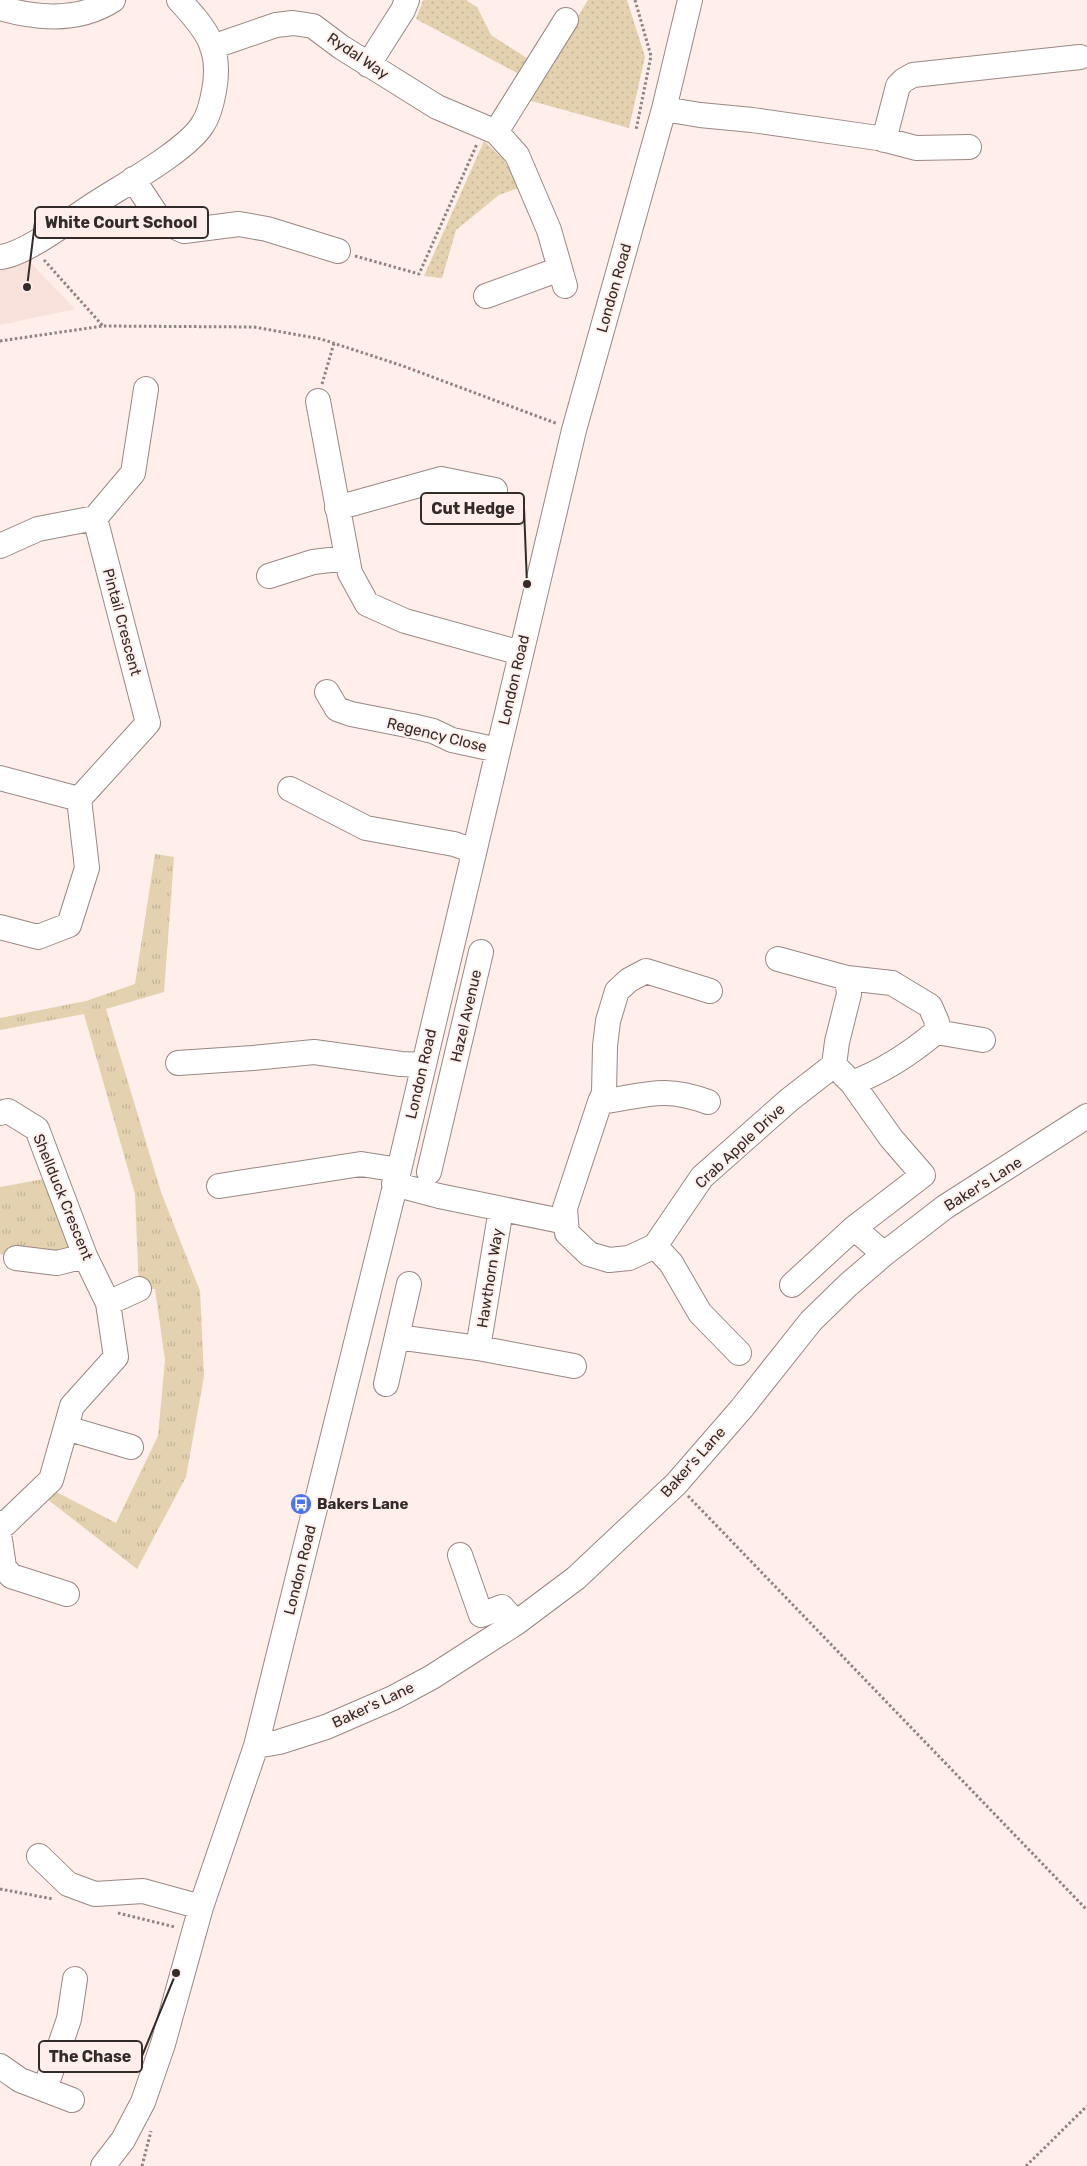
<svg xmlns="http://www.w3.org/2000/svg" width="1087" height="2166" viewBox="0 0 1087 2166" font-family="Rubik,sans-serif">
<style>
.built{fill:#f8e0db}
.grass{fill:url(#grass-dots)}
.park{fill:url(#park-tufts)}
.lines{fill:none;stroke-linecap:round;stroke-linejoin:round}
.minor-casing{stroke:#9a8783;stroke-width:26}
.path{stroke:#8f8380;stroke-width:3;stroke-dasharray:2.5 2.5;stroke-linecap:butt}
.minor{stroke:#fff;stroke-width:24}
.labels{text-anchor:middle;stroke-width:4;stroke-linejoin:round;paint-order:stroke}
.street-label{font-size:15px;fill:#332b29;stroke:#ffeeea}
.poi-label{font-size:15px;font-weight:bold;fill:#332b29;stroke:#ffeeea;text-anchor:start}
.leader{fill:none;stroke:#332b29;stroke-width:2}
.callout-dot{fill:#332b29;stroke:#ffeeea;stroke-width:2}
.callout{fill:#ffeeea;stroke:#332b29;stroke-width:2}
.callout-label{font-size:16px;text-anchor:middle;font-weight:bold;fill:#332b29}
</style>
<defs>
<pattern id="grass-dots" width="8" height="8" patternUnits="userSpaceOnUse" patternTransform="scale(1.25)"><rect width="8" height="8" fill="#e3d1af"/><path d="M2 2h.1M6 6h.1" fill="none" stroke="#c3b497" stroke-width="1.8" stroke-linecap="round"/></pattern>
<pattern id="park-tufts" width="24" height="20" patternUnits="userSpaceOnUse" patternTransform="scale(1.25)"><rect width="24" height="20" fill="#e3d1af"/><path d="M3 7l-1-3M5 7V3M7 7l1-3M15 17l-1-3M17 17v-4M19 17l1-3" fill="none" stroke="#c3b497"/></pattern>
</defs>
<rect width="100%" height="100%" fill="#ffeeea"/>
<path class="built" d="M23 255 75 309 0 325V265Z"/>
<path class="grass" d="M423 0H466L477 7 491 35 530 60 521 75 416 19Z
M588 0H627L645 57 629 128 528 100 532 91Z
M484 141 503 159 521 187 499 195 456 230 442 278 424 276Z"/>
<path class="park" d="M155 854 174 857 164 992 106 1009 161 1192 200 1291 204 1376 186 1477 137 1569 38 1492 45 1486 116 1523 158 1436 165 1360 155 1289H139L135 1194 84 1014 0 1030V1018L86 1001 135 984Z
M55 1177 85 1256 16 1258 0 1254V1187Z"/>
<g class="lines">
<g class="minor-casing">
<path id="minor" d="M0 8C38 19 79 22 113 0
M212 47 276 25 293 23 313 26 341 47 437 107 496 132 517 155 549 230 565 286
M368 65 403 10 407 0
M664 109 700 115 752 120 878 138 916 148 969 147
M496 132 566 20
M884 140 898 86 904 80 913 75 1080 57
M133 179 160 220 184 231 239 224 267 229 338 251
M0 257C24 255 68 221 90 207 118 188 187 151 203 124 209 115 212 102 214 91 222 49 207 30 179 0
M486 296 560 269
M318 401 350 573 367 604 405 621 521 653
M337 508 441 479 495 490
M95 518 133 473 146 389
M0 546 38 529 95 518 148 723 79 799
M269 576 313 562 347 558
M327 692 337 709 351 714 412 726 433 731 452 740 498 750
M0 778 79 799 87 868 69 925 38 937 0 927
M290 789 366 828 454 844 474 851
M778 959 847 978 849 994 837 1042 834 1065
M847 978 892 983 930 1006 937 1022 936 1032C911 1053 882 1072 852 1083
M936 1032 983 1040
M178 1063 253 1058 314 1052 401 1064 424 1065
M600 1102 604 1093 605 1046 608 1021 617 991 629 980 646 971 710 991
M0 1113 8 1111 37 1129 85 1256 108 1303
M429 1172 481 952
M394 1184 439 1196 566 1222 567 1233 589 1254 609 1260 629 1258 655 1246 702 1177 789 1100 834 1065 852 1083 891 1138 923 1175 854 1228 792 1285
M219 1186 361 1164 399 1170
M566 1222 565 1208 600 1102C644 1096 663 1085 708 1102
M854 1228 884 1254
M655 1246 671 1263 700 1313 739 1353
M16 1258 57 1263 85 1256
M397 1337 478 1348 574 1366
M478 1348 501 1209
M386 1384 409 1284
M66 1428 131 1447
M0 1523 5 1524 51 1480 72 1406 116 1357 108 1303 139 1289
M0 1540 4 1567 11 1576 67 1594
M460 1555 481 1615 502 1607 516 1623
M256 1746 279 1742 326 1727 393 1698 432 1677 516 1623 576 1578 676 1484 742 1408 811 1321 848 1285 884 1254 945 1207 1087 1116
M39 1856 68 1884 95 1894 143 1891 201 1907
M0 2066 20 2080 72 2100
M45 2089 69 2019 75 1979
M103 2166 123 2140 143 2102 163 2044 201 1907 256 1746 399 1170 574 430 664 109 690 0"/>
</g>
<path class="path" d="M635 0 651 56 636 130
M355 256 419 274 477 144
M44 260 103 326
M0 341 103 326 254 327 321 339 403 366 558 424
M322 384 334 343
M688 1496 1087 1910
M0 1889 53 1899
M118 1913 175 1927
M142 2166 151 2131
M1026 2166 1087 2106"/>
<use href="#minor" class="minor"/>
</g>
<defs>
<g id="bus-disc" transform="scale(1.125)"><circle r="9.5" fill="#4c75e8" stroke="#ffeeea"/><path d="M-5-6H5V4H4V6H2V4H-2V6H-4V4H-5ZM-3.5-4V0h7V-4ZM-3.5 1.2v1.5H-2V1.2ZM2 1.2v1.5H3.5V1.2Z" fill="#fff"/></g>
</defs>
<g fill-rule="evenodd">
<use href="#bus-disc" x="301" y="1504"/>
</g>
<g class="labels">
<g class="street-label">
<text transform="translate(358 56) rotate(34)" y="5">Rydal Way</text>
<text transform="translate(614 288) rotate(-74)" y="5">London Road</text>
<text transform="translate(122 622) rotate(75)" y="5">Pintail Crescent</text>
<text transform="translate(514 680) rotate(-77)" y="5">London Road</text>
<text transform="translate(437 735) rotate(14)" y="5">Regency Close</text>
<text transform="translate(466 1016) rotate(-77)" y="5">Hazel Avenue</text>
<text transform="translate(421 1074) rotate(-77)" y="5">London Road</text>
<text transform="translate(740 1146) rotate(-43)" y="5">Crab Apple Drive</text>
<text transform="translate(983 1184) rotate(-32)" y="5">Baker's Lane</text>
<text transform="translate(63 1197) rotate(68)" y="5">Shellduck Crescent</text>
<text transform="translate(490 1278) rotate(-81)" y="5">Hawthorn Way</text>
<text transform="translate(693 1462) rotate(-48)" y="5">Baker's Lane</text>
<text transform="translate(300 1570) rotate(-76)" y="5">London Road</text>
<text transform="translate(373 1705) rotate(-25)" y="5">Baker's Lane</text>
</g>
<g class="poi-label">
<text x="317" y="1509">Bakers Lane</text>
</g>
</g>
<path class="leader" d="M27 287L35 222M527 584L524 508M176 1973L142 2056"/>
<g class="callout-dot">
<circle cx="27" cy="287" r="5"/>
<circle cx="527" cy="584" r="5"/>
<circle cx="176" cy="1973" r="5"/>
</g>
<g class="callout">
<rect x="35" y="207" width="173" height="31" rx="5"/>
<rect x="421" y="493" width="103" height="31" rx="5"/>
<rect x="39" y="2041" width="103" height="31" rx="5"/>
</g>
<g class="callout-label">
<text x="121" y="228">White Court School</text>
<text x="473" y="514">Cut Hedge</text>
<text x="90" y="2062">The Chase</text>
</g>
</svg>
